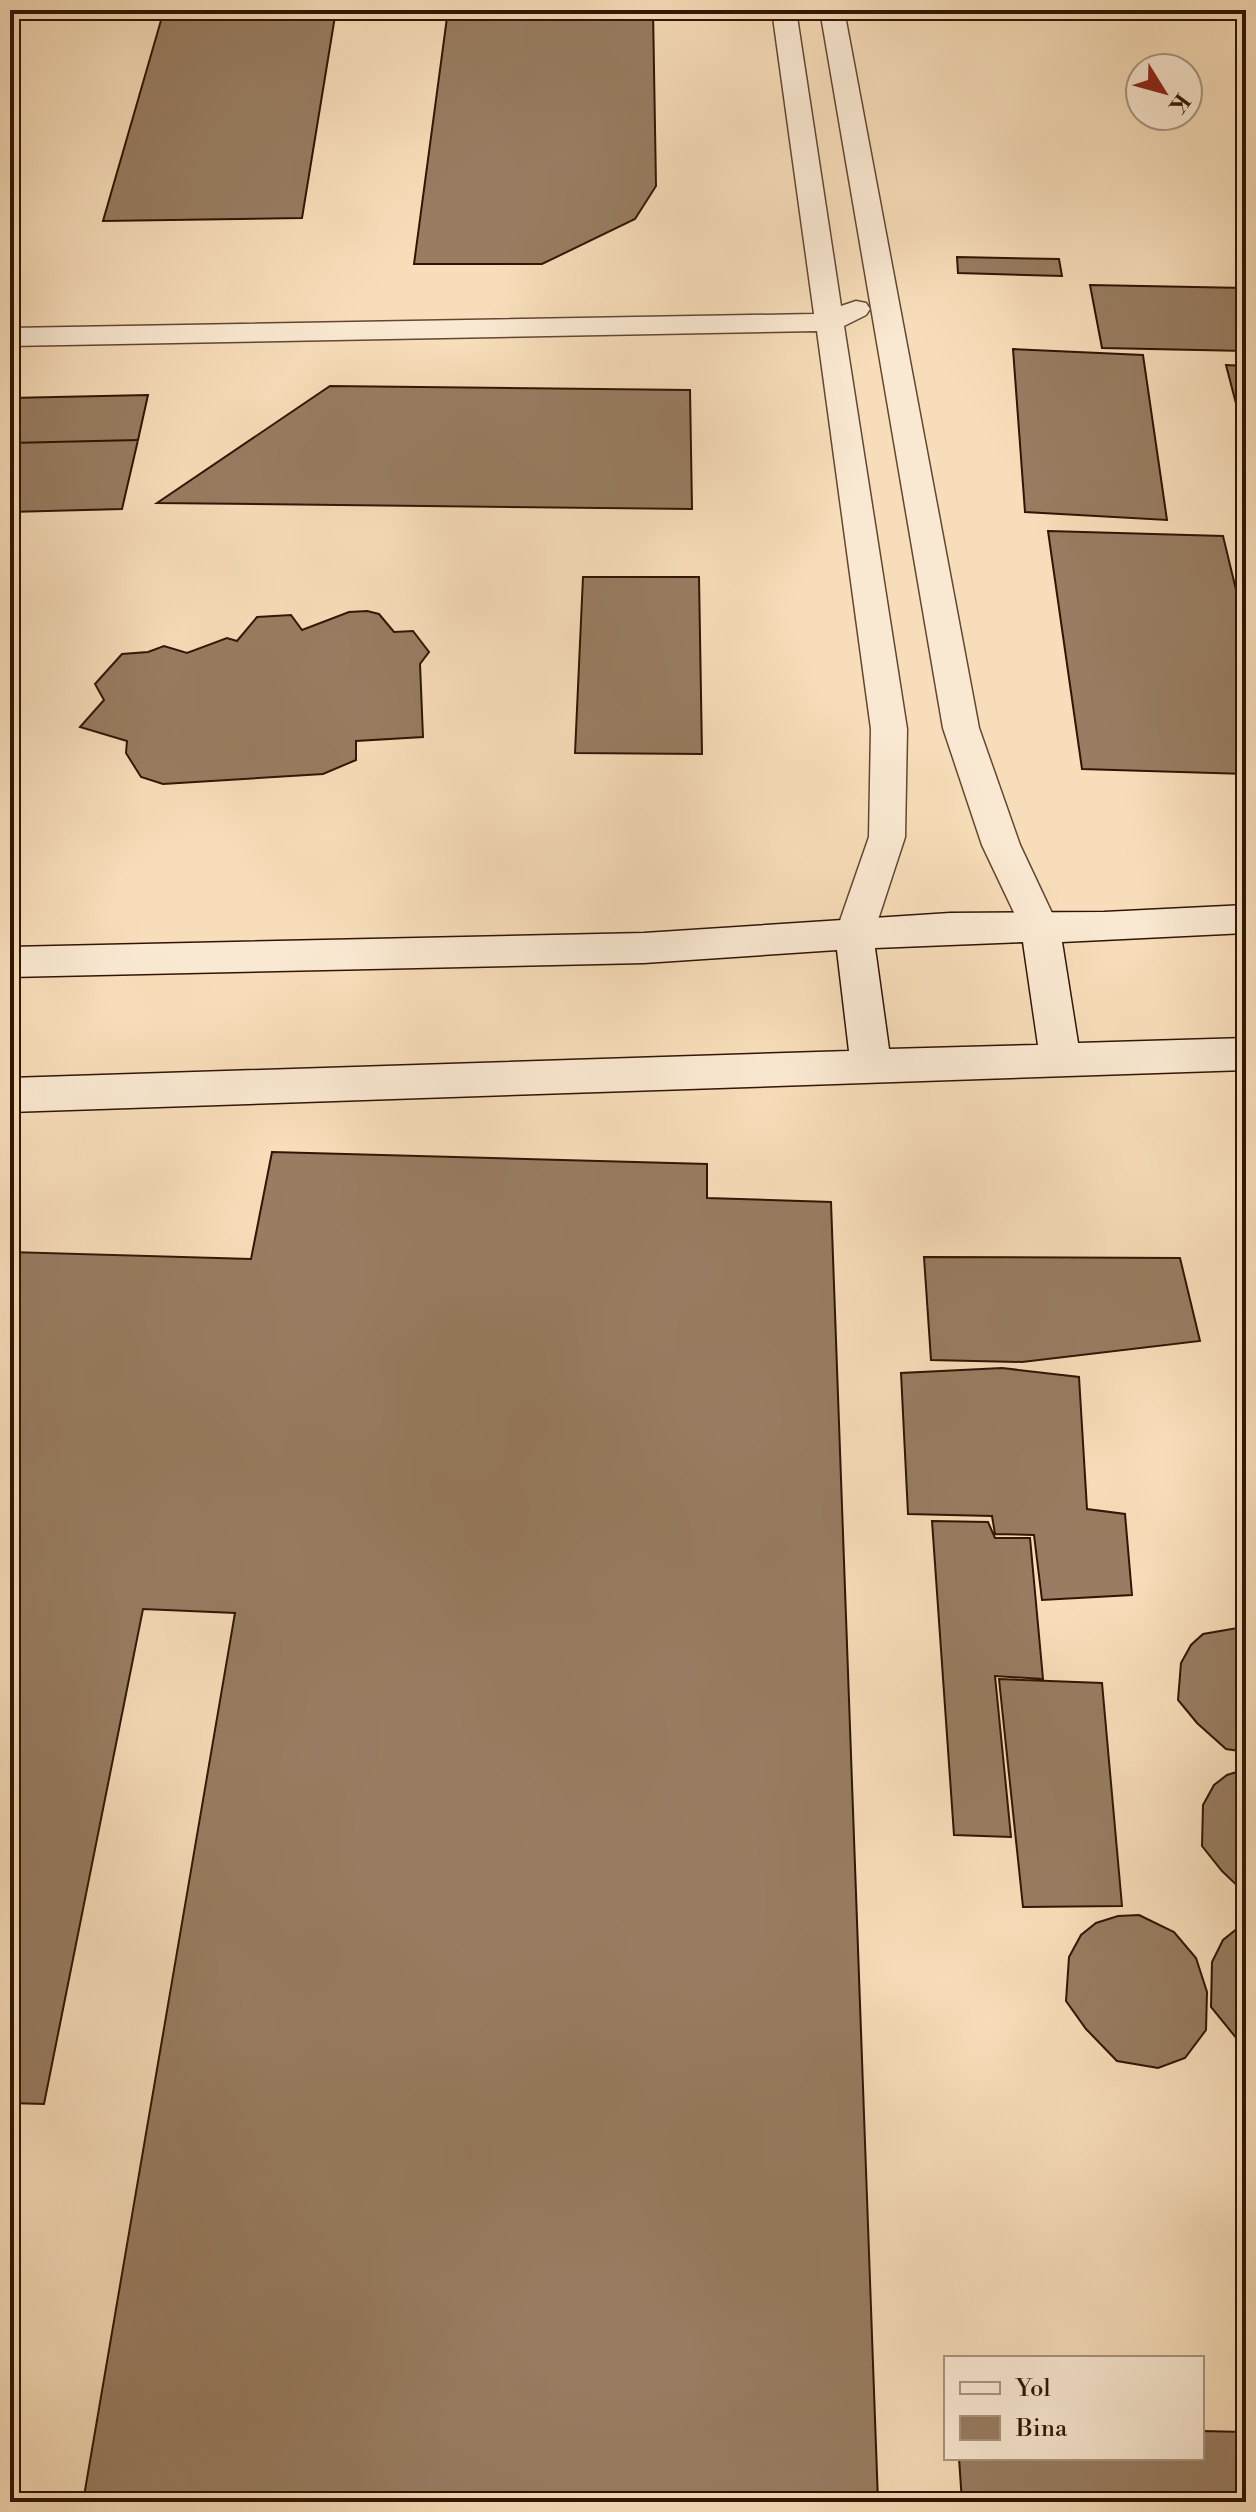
<svg xmlns="http://www.w3.org/2000/svg" width="1256" height="2512" viewBox="0 0 1256 2512" font-family="'Libre Bodoni',serif">
<style>
.building{fill:#987d62;stroke:#311504;stroke-width:2}
.lines{fill:none;stroke-linecap:round;stroke-linejoin:round}
.street-casing{stroke:#624731;stroke-width:3}
.secondary-casing{stroke:#311504;stroke-width:3}
.street{fill:#fae9d2;fill-rule:evenodd}
.secondary{fill:#fae9d2;fill-rule:evenodd}
</style>
<rect width="100%" height="100%" fill="#f7ddb9"/>
<filter id="stains"><feTurbulence type="fractalNoise" baseFrequency=".0025" numOctaves="4"/><feColorMatrix values="0 0 0 0 .2 0 0 0 0 .09 0 0 0 0 .02 0 0 0 .5 -.17"/></filter>
<radialGradient id="worn" r=".72"><stop offset=".6" stop-color="#630" stop-opacity="0"/><stop offset="1" stop-color="#630" stop-opacity=".3"/></radialGradient>
<path class="building" d="M164 10H336L302 218 103 221Z
M448 10H653L656 186 635 219 542 264H414Z
M957 257 1059 259 1062 276 958 273Z
M1090 285 1246 288V351L1102 348Z
M1013 349 1143 355 1167 520 1025 512Z
M1226 365 1246 366V442Z
M330 386 690 390 692 509 157 503Z
M148 395 138 440 10 443V398Z
M138 440 122 509 10 512V443Z
M1048 531 1223 536 1246 631V774L1082 769Z
M1239 533 1246 535V561L1236 559Z
M583 577H699L702 754 575 753Z
M367 611 379 614 394 632 413 631 429 652 420 664 423 737 356 741V760L323 774 163 784 141 777 126 753 127 741 80 727 104 700 95 684 122 654 148 652 164 646 187 653 227 638 237 641 257 617 291 615 302 630 349 612Z
M272 1152 707 1164V1198L831 1202 878 2502H83L235 1613 143 1609 44 2104 10 2103V1252L251 1259Z
M924 1257 1180 1258 1200 1341 1022 1362 931 1360Z
M1002 1368 1079 1377 1087 1509 1125 1514 1132 1595 1042 1600 1034 1535 995 1534 992 1516 908 1514 901 1373Z
M932 1521 988 1522 995 1538H1030L1043 1679 995 1676 1011 1837 954 1835Z
M1243 1627 1246 1629V1752L1226 1749 1197 1723 1178 1700 1181 1663 1191 1645 1203 1634Z
M999 1679 1102 1683 1122 1906 1023 1907Z
M1246 1769V1894L1222 1871 1202 1846 1203 1805 1214 1785 1227 1775Z
M1139 1915 1174 1932 1196 1958 1207 1992 1206 2030 1185 2058 1158 2068 1117 2061 1086 2029 1066 2001 1069 1957 1081 1935 1096 1923 1118 1916Z
M1246 1926V2050L1211 2007 1212 1962 1223 1940 1238 1928Z
M1202 2431 1246 2432V2502H962L959 2458H1202Z"/>
<g class="lines">
<g class="street-casing">
<path id="street" d="M772 10H796L841 306 856 301 866 303 870 309 866 315 844 326 907 729 905 837 873 935 868 945 854 950 840 945 835 935 869 837 871 729 817 331 10 346V328L814 314Z
M820 10H844L979 728 1020 845 1059 928 1054 938 1040 943 1026 938 982 845 943 728Z"/>
</g>
<g class="secondary-casing">
<path id="secondary" d="M1246 905V933L1062 942 1078 1043 1246 1038V1070L10 1112V1078L849 1051 837 950 644 963 10 977V947L644 933 950 913 1104 912ZM1023 942 1038 1045 889 1049 875 948Z"/>
</g>
<use href="#street" class="street"/>
<use href="#secondary" class="secondary"/>
</g>
<rect width="1256" height="2512" fill="none" stroke="#f7ddb9" stroke-width="40"/>
<rect x="12" y="12" width="1232" height="2488" fill="none" stroke="#311504" stroke-width="4"/>
<rect x="20" y="20" width="1216" height="2472" fill="none" stroke="#311504" stroke-width="2"/>
<rect x="944" y="2356" width="260" height="104" fill="#fae9d2" stroke="#aa9480" stroke-width="2"/>
<rect x="960" y="2382" width="40" height="12" fill="#fae9d2" stroke="#aa9480" stroke-width="2"/>
<text x="1016" y="2396" font-size="24" fill="#311504">Yol</text>
<rect x="960" y="2416" width="40" height="24" fill="#987d62" stroke="#aa9480" stroke-width="2"/>
<text x="1016" y="2436" font-size="24" fill="#311504">Bina</text>
<g transform="translate(1164 92) rotate(127)"><circle r="38" fill="#fae9d2" stroke="#aa9480" stroke-width="2"/>
<path d="M0-6L14 30L0 20L-14 30Z" fill="#8f2418"/>
<text y="-12" font-size="22" font-weight="bold" text-anchor="middle" fill="#311504">K</text>
</g>
<rect width="100%" height="100%" filter="url(#stains)"/>
<rect width="100%" height="100%" fill="url(#worn)"/>
</svg>
